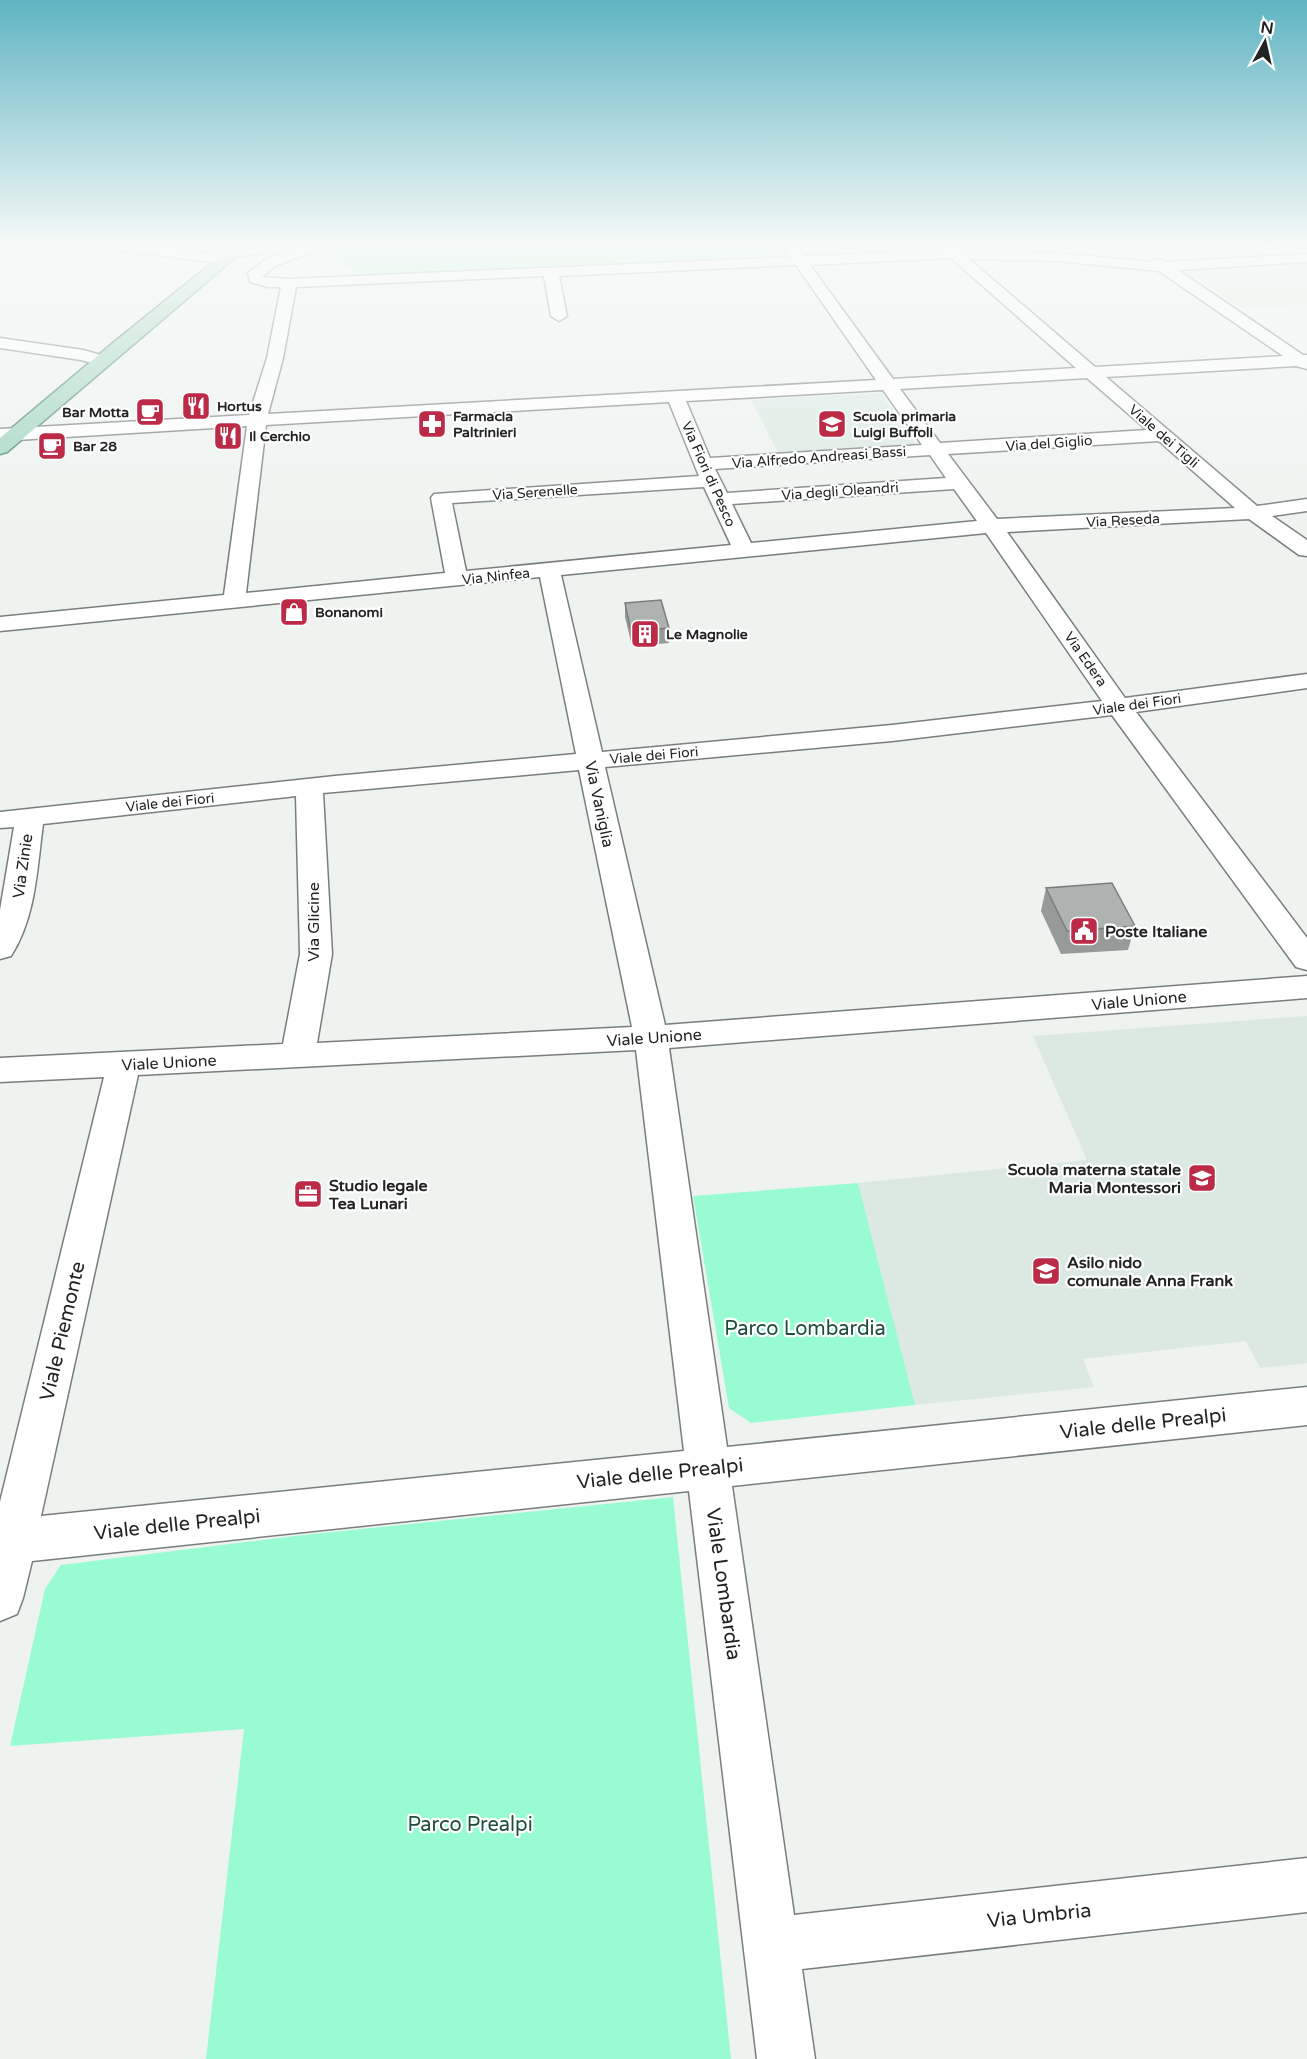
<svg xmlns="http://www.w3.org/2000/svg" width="1307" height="2059" viewBox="0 0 1307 2059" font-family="'Varela Round',sans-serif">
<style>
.built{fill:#dbe9e2}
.green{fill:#99fbd2}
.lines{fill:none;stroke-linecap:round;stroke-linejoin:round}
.minor-casing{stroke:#797e7c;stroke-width:3}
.major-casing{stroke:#49846c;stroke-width:3}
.minor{fill:#fff;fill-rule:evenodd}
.major{fill:#9ed4bf;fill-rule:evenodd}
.wall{fill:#969a98}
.shaded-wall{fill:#7a7d7c}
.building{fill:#aeb3b1;stroke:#7a7d7c;stroke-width:1.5}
.labels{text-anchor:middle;stroke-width:4.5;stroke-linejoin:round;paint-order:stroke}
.far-poi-label{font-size:14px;font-weight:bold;fill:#222423;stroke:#fff;text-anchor:start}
.far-street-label{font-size:14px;fill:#222423;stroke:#fff}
.street-label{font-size:16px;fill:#222423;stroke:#fff}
.poi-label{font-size:16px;font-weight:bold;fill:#222423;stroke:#fff;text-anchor:start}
.near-park-label{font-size:20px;fill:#1c4e3b;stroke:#fff}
.near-street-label{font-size:20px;fill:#222423;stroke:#fff}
</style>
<rect width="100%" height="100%" fill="#eef3f0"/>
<path class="built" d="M1307 261V304L1240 308 1182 269Z
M881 393 917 447 780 456 751 400Z
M1307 1016V1363L1260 1368 1246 1341 1083 1359 1094 1387 915 1405 858 1183 1087 1160 1033 1036Z"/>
<path class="green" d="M329 245H778L784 254 772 259 365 276 315 250Z
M858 1183 915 1405 751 1423 729 1408 693 1196Z
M673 1497 731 2059H206L244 1729 10 1746 45 1589 61 1565 303 1535Z"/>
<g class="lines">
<g class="minor-casing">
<path id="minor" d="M101 245H142L212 254 259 245H289L282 249 212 262 108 249Z
M305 245H325L323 248 275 266 262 277 289 279 790 257 783 247 784 245H796L804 256 943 250V245H953L959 250 1057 253 1151 262 1157 259 1166 262 1307 254V262L1178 270 1303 355H1307V369L1296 366 1106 377 1257 506 1307 499V511L1272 516 1307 540V556L1299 555 1249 519 1007 532 1125 698 1307 674V688L1136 712 1307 938V970L1296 967 1112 715 892 741 605 767 665 1025 1307 976V998L669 1048 727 1447 1307 1387V1425L732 1486 794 1915 1307 1858V1912L802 1969 815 2059H757L689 1491 32 1561 23 1598 17 1614 0 1621V1502L104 1077 0 1082V1058L283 1044 300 954 296 796 43 824C37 868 36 917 11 956L0 959V910L14 827 0 828V812L335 776 576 754 540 577 0 631V617L224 595 247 426 0 441V429L249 415 267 358 281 287H268L250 282 248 273 265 260ZM951 258 1076 368 893 379 810 265ZM969 259 1057 261 1159 271 1283 356 1095 367ZM796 265 876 380 268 414 283 358 296 287 544 276 551 316 559 321 567 316 559 276ZM1087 378 1147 430 940 443 900 389ZM883 390 922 445 710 458 686 401ZM669 402 699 476 434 494 431 498 445 573 246 593 266 425ZM1159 441 1235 508 997 519 948 454ZM930 455 946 478 727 493 715 469ZM704 487 731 545 466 571 452 503ZM954 489 977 521 751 543 732 504ZM986 533 1102 701 892 725 602 752 561 575ZM579 770 632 1027 317 1043 332 954 323 793ZM636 1050 684 1451 41 1516 138 1075Z
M0 338 83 350 108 357 110 361 102 366 81 360 0 348Z"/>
</g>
<g class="major-casing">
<path id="major" d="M234 245H250L7 452 0 454V438L113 343Z"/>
</g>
<use href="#minor" class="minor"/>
<use href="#major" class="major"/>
</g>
<path class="wall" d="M625 603 669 628V643L635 646 634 642H631L625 617Z
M1046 888 1135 926 1128 950 1061 954 1041 911Z"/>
<path class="shaded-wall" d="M630 627H634V642H631Z"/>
<path class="building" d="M661 600 669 628 635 631 634 627H630L625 603Z
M1112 883 1135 926 1067 931 1046 888Z"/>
<linearGradient id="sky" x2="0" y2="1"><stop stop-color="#5fb4c2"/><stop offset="0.46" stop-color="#f7faf8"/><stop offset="1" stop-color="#f7faf8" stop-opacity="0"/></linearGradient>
<rect width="1307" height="533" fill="url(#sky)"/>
<defs>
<g id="restaurant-square" transform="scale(1.5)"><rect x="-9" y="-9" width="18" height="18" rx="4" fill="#bb2a47" stroke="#fff"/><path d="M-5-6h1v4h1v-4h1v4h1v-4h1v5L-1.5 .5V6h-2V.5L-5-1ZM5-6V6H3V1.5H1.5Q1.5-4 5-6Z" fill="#fff"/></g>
<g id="cafe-square" transform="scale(1.5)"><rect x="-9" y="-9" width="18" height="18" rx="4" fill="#bb2a47" stroke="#fff"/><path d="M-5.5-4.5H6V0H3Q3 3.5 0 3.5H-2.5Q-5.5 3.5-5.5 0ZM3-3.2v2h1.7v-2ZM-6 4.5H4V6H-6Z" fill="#fff"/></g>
<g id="pharmacy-square" transform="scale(1.5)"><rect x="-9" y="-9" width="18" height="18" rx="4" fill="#bb2a47" stroke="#fff"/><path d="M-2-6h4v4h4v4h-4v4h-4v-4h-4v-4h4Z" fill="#fff"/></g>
<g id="school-square" transform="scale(1.5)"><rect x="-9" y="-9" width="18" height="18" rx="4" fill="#bb2a47" stroke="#fff"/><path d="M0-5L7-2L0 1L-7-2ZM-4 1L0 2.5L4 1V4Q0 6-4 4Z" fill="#fff"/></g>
<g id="shop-square" transform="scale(1.5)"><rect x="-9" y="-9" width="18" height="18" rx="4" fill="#bb2a47" stroke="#fff"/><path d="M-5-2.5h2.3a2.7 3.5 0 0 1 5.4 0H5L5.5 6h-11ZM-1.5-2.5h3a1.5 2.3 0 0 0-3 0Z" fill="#fff"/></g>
<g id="building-square" transform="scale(1.5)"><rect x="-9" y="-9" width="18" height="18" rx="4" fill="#bb2a47" stroke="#fff"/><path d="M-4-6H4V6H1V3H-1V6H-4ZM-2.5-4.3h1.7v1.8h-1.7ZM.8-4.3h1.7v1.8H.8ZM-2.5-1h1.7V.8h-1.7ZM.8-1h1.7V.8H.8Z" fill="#fff"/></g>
<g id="civic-square" transform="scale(1.5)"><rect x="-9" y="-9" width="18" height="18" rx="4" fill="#bb2a47" stroke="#fff"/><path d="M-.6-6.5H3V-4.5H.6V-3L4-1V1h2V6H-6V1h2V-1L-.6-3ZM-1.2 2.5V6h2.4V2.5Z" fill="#fff"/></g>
<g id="office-square" transform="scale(1.5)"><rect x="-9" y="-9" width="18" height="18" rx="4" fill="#bb2a47" stroke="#fff"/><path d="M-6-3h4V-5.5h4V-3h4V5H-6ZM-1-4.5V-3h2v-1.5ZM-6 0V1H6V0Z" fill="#fff"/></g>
</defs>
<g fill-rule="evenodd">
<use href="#restaurant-square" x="196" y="406"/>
<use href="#cafe-square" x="150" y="412"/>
<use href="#pharmacy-square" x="432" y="424"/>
<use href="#school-square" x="832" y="424"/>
<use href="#restaurant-square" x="228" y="436"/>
<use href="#cafe-square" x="52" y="446"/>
<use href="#shop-square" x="294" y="612"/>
<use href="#building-square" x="645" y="634"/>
<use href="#civic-square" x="1084" y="931"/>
<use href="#school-square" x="1202" y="1178"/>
<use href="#office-square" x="308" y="1194"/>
<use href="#school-square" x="1046" y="1271"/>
</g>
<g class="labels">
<g class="far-poi-label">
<text x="217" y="411">Hortus</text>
<text x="129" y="417" text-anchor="end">Bar Motta</text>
<text x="453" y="421">Farmacia<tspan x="453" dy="16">Paltrinieri</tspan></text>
<text x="853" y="421">Scuola primaria<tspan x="853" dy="16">Luigi Buffoli</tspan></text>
<text x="249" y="441">Il Cerchio</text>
<text x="73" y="451">Bar 28</text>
<text x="315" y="617">Bonanomi</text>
<text x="666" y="639">Le Magnolie</text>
</g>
<g class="far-street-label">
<text transform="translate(1164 436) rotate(41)" y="5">Viale dei Tigli</text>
<text transform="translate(1049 443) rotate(-4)" y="5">Via del Giglio</text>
<text transform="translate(819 457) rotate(-4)" y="5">Via Alfredo Andreasi Bassi</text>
<text transform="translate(709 474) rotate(66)" y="5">Via Fiori di Pesco</text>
<text transform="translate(840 491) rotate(-4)" y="5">Via degli Oleandri</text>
<text transform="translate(535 492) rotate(-4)" y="5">Via Serenelle</text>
<text transform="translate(1123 520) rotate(-3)" y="5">Via Reseda</text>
<text transform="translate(496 576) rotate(-6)" y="5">Via Ninfea</text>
<text transform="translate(1086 659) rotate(55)" y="5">Via Edera</text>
<text transform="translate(1137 704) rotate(-8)" y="5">Viale dei Fiori</text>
<text transform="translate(654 755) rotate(-5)" y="5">Viale dei Fiori</text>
<text transform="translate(170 802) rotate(-6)" y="5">Viale dei Fiori</text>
</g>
<g class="street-label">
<text transform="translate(600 804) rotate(78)" y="6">Via Vaniglia</text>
<text transform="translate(22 866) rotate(-82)" y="6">Via Zinie</text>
<text transform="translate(313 922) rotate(-90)" y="6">Via Glicine</text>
<text transform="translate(1139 1000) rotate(-5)" y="6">Viale Unione</text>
<text transform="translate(654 1037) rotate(-4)" y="6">Viale Unione</text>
<text transform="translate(169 1062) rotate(-3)" y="6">Viale Unione</text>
</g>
<g class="poi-label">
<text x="1105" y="937">Poste Italiane</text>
<text x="1181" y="1175" text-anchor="end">Scuola materna statale<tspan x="1181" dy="18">Maria Montessori</tspan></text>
<text x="329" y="1191">Studio legale<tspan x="329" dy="18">Tea Lunari</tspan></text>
<text x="1067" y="1268">Asilo nido<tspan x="1067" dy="18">comunale Anna Frank</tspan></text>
</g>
<g class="near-park-label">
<text x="805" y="1335">Parco Lombardia</text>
<text x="470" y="1831">Parco Prealpi</text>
</g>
<g class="near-street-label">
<text transform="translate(62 1331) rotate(-77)" y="7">Viale Piemonte</text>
<text transform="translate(1143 1423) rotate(-6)" y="7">Viale delle Prealpi</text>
<text transform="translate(660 1473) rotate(-6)" y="7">Viale delle Prealpi</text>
<text transform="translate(177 1524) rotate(-6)" y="7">Viale delle Prealpi</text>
<text transform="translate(724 1584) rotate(82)" y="7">Viale Lombardia</text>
<text transform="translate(1039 1915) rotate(-6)" y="7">Via Umbria</text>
</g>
</g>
<g transform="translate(1265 42) rotate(8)" stroke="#ffffff" stroke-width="4.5" paint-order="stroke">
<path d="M0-4.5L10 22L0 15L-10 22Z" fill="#222423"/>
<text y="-9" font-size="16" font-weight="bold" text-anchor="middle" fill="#222423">N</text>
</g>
</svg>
